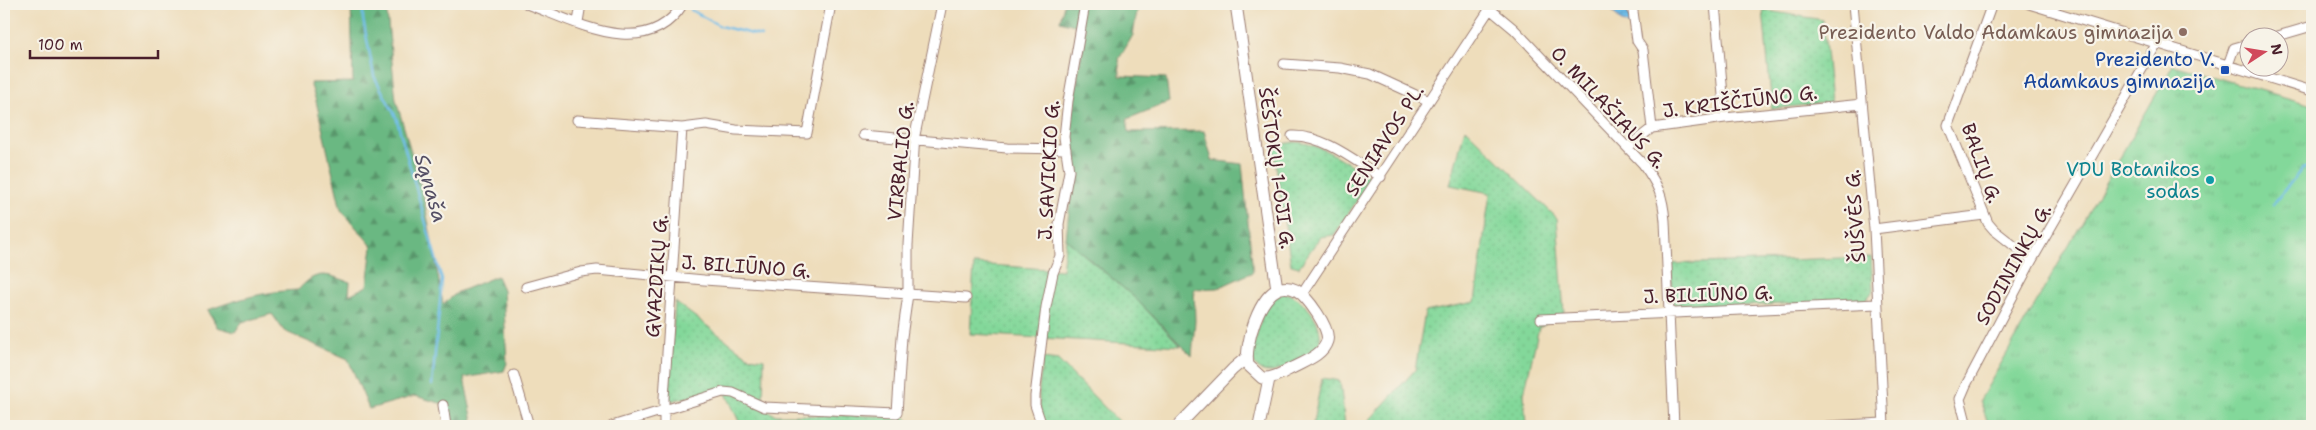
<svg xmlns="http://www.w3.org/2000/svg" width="2316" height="430" viewBox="0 0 2316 430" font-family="'Shantell Sans',sans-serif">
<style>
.grass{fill:url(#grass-dots);stroke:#667c62}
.forest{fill:url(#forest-firs);stroke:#5a6c56}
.park{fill:url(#park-tufts);stroke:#667c62}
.water{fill:url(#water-waves);stroke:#5c6e8a}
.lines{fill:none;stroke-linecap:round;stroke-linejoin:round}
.stream{stroke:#6dbce8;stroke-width:2.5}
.minor-casing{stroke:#9c7e73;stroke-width:11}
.major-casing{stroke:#9c7e73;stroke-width:13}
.minor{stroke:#fff;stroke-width:9}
.major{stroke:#fff;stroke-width:11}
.education-dot{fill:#8d6e63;stroke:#f7f3e8;stroke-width:2}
.transit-dot{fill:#1a4fb4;stroke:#f7f3e8;stroke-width:2}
.culture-dot{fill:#0f9aa8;stroke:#f7f3e8;stroke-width:2}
.labels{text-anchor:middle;stroke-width:4.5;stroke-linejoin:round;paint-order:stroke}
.education-label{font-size:19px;fill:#785e54;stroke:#f7f3e8;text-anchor:end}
.transit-label{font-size:19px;fill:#164399;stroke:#f7f3e8;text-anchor:end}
.street-label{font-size:19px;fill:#4a1f2b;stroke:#f7f3e8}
.culture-label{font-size:19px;fill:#0d838f;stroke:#f7f3e8;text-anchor:end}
.water-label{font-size:20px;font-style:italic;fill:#544e64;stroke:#f7f3e8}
</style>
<defs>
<pattern id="grass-dots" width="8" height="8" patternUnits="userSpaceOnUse" patternTransform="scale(1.25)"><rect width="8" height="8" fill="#83d89a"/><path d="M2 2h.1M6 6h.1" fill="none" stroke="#73b985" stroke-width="1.8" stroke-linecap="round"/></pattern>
<pattern id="forest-firs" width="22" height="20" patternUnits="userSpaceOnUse" patternTransform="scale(1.25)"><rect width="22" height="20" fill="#6ab882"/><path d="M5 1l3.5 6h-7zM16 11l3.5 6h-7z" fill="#59956b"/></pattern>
<pattern id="park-tufts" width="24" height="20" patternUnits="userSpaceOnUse" patternTransform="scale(1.25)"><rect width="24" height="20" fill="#83d89a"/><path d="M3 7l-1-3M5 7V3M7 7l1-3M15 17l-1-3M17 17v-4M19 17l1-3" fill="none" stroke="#73b985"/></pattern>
<pattern id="water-waves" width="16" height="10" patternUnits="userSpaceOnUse" patternTransform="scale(1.25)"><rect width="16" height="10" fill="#6dbce8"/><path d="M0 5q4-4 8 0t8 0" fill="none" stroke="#5c98bc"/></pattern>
</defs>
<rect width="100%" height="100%" fill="#f7f3e8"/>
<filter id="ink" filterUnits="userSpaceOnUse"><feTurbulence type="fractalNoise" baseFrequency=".02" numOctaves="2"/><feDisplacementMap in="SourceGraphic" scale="10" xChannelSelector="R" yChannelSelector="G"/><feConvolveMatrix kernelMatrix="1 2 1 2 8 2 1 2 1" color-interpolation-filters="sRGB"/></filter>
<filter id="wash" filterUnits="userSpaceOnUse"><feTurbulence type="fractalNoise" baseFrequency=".0096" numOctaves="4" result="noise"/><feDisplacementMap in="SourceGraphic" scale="20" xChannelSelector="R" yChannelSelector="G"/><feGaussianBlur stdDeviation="1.12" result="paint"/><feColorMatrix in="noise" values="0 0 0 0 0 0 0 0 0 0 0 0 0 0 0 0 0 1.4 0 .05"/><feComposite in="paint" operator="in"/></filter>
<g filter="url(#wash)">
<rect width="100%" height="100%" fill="#edb"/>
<path class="grass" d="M1763 10 1823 20 1831 102 1772 109Z
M1465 128 1557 218 1564 314 1539 327 1524 394 1526 426H1364L1415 370 1425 312 1475 302 1490 193 1450 185Z
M1294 142C1322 143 1348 164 1372 178L1334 235 1320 237 1299 267 1291 265 1273 146Z
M1066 239 1136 299 1181 346 970 334 974 264 1062 270Z
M1871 257 1873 291 1866 300 1677 309 1673 304 1671 264Z
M1284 293C1304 295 1332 332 1315 351 1308 359 1284 367 1273 372 1259 373 1252 366 1252 352L1264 308 1270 298Z
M675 302 749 357 764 359 763 409 776 415 905 416 910 426H741L724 389 671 401 669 397Z
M1043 358 1058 360 1123 426H1047C1034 405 1040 382 1043 358Z
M1322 378 1340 381 1345 426H1316L1313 422Z"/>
<path class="forest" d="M351 4H386L396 100 423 193 443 304 458 292 497 276 503 290 507 363 504 371 464 378 474 426H452L447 405 415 396 369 409 348 359 284 331 272 314 242 322 235 332 217 327 208 310C238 299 266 291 298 290 317 269 325 274 350 282L349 295 367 286 372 246 341 210 316 101 310 83 353 82Z
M1064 4H1154L1138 6 1133 35 1119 59 1120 76 1166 78 1169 102 1127 119 1129 132 1204 131 1212 160 1242 164 1253 272 1218 288 1194 289 1195 321 1192 356 1136 299 1066 239 1074 163 1070 127 1085 28 1060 21Z"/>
<path class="park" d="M2173 65 2312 105V426H1989L1980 400Z"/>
<path class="water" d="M1614 4H1626L1631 26 1620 21 1612 10Z"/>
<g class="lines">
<path class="stream" d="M363 4V19L374 76 396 117 442 280 432 385
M691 10 720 26 761 36
M2273 204 2302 169 2312 166"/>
</g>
</g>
<g filter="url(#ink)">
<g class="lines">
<g class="minor-casing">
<path id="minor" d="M527 4C576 22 647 62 683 4
M1484 4 1514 29 1643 164C1658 185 1663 195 1665 221L1674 426
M1632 4 1637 41 1643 50 1652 128
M1715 4 1725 118
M1853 4 1874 229 1884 426
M1992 4 1948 125 1988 223 1994 230 2032 260
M2029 4 2312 91
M578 22 581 4
M2271 38 2312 26
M1284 64 1340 68 1370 74 1429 101
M2228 65 2234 48 2248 44
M577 120 682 128 706 125 736 130 807 133 831 4
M863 135 1007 148 1066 149
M1292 136C1324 135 1355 161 1381 177
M1628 147 1652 128 1725 118 1862 104
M1874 229 1984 215
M526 287 581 272 597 270 704 280 966 298
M1302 294 1493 4
M1541 319 1877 304
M514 375 529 426
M443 405 446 426
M612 426 723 392 733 393 764 407 897 413 902 337 908 294V245L915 135 942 4
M664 426V398L682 128
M1042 426 1035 405V396L1046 307 1053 273 1060 256 1059 224 1069 171 1064 137 1068 101 1085 4
M1827 426 1883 423
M1967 426 1960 399 1966 385 2032 260 2157 43"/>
</g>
<g class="major-casing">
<path id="major" d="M1236 4 1277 289
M1281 288C1286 287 1292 288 1296 290 1307 296 1331 329 1327 341 1323 355 1305 361 1294 367 1283 372 1274 379 1262 378L1248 365C1244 345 1259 294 1281 288Z
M1178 426 1233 369 1247 357
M1259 426 1269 379"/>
</g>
<use href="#minor" class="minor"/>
<use href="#major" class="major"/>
</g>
</g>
<circle class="education-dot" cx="2183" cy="32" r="5"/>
<rect class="transit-dot" x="2220" y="65" width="10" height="10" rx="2.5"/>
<circle class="culture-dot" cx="2210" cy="180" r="5"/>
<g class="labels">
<g class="education-label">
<text x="2173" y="39">Prezidento Valdo Adamkaus gimnazija</text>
</g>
<g class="transit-label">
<text x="2215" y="66">Prezidento V.<tspan x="2215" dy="22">Adamkaus gimnazija</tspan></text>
</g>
<g class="street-label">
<text transform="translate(1740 101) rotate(-7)" y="7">J. KRIŠČIŪNO G.</text>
<text transform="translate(1609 107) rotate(47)" y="7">O. MILAŠIAUS G.</text>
<text transform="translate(1384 140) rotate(-57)" y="7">SENIAVOS PL.</text>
<text transform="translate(900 161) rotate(-84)" y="7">VIRBALIO G.</text>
<text transform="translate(1982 163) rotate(70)" y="7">BALIŲ G.</text>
<text transform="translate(1277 168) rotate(82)" y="7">ŠEŠTOKŲ 1-OJI G.</text>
<text transform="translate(1048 170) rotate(-87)" y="7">J. SAVICKIO G.</text>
<text transform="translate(1855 216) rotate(-94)" y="7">ŠUŠVĖS G.</text>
<text transform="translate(2013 264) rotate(-61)" y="7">SODININKŲ G.</text>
<text transform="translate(746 266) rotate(4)" y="7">J. BILIŪNO G.</text>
<text transform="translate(656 276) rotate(-86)" y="7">GVAZDIKŲ G.</text>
<text transform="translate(1708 294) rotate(-2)" y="7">J. BILIŪNO G.</text>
</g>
<g class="culture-label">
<text x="2200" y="176">VDU Botanikos<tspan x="2200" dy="22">sodas</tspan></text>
</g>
<g class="water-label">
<text transform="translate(431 188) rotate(74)" y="7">Sąnaša</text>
</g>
</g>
<rect width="2316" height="430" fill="none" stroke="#f7f3e8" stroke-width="20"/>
<g transform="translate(2264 52) rotate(78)"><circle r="24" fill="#f7f3e8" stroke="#b29e9c"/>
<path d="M0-4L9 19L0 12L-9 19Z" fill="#d1495b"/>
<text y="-8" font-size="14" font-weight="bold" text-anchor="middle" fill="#4a1f2b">N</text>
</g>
<path d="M30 50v8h128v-8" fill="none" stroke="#4a1f2b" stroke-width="2.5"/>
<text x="38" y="50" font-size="15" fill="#4a1f2b" stroke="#f7f3e8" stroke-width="4" paint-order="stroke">100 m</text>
</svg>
